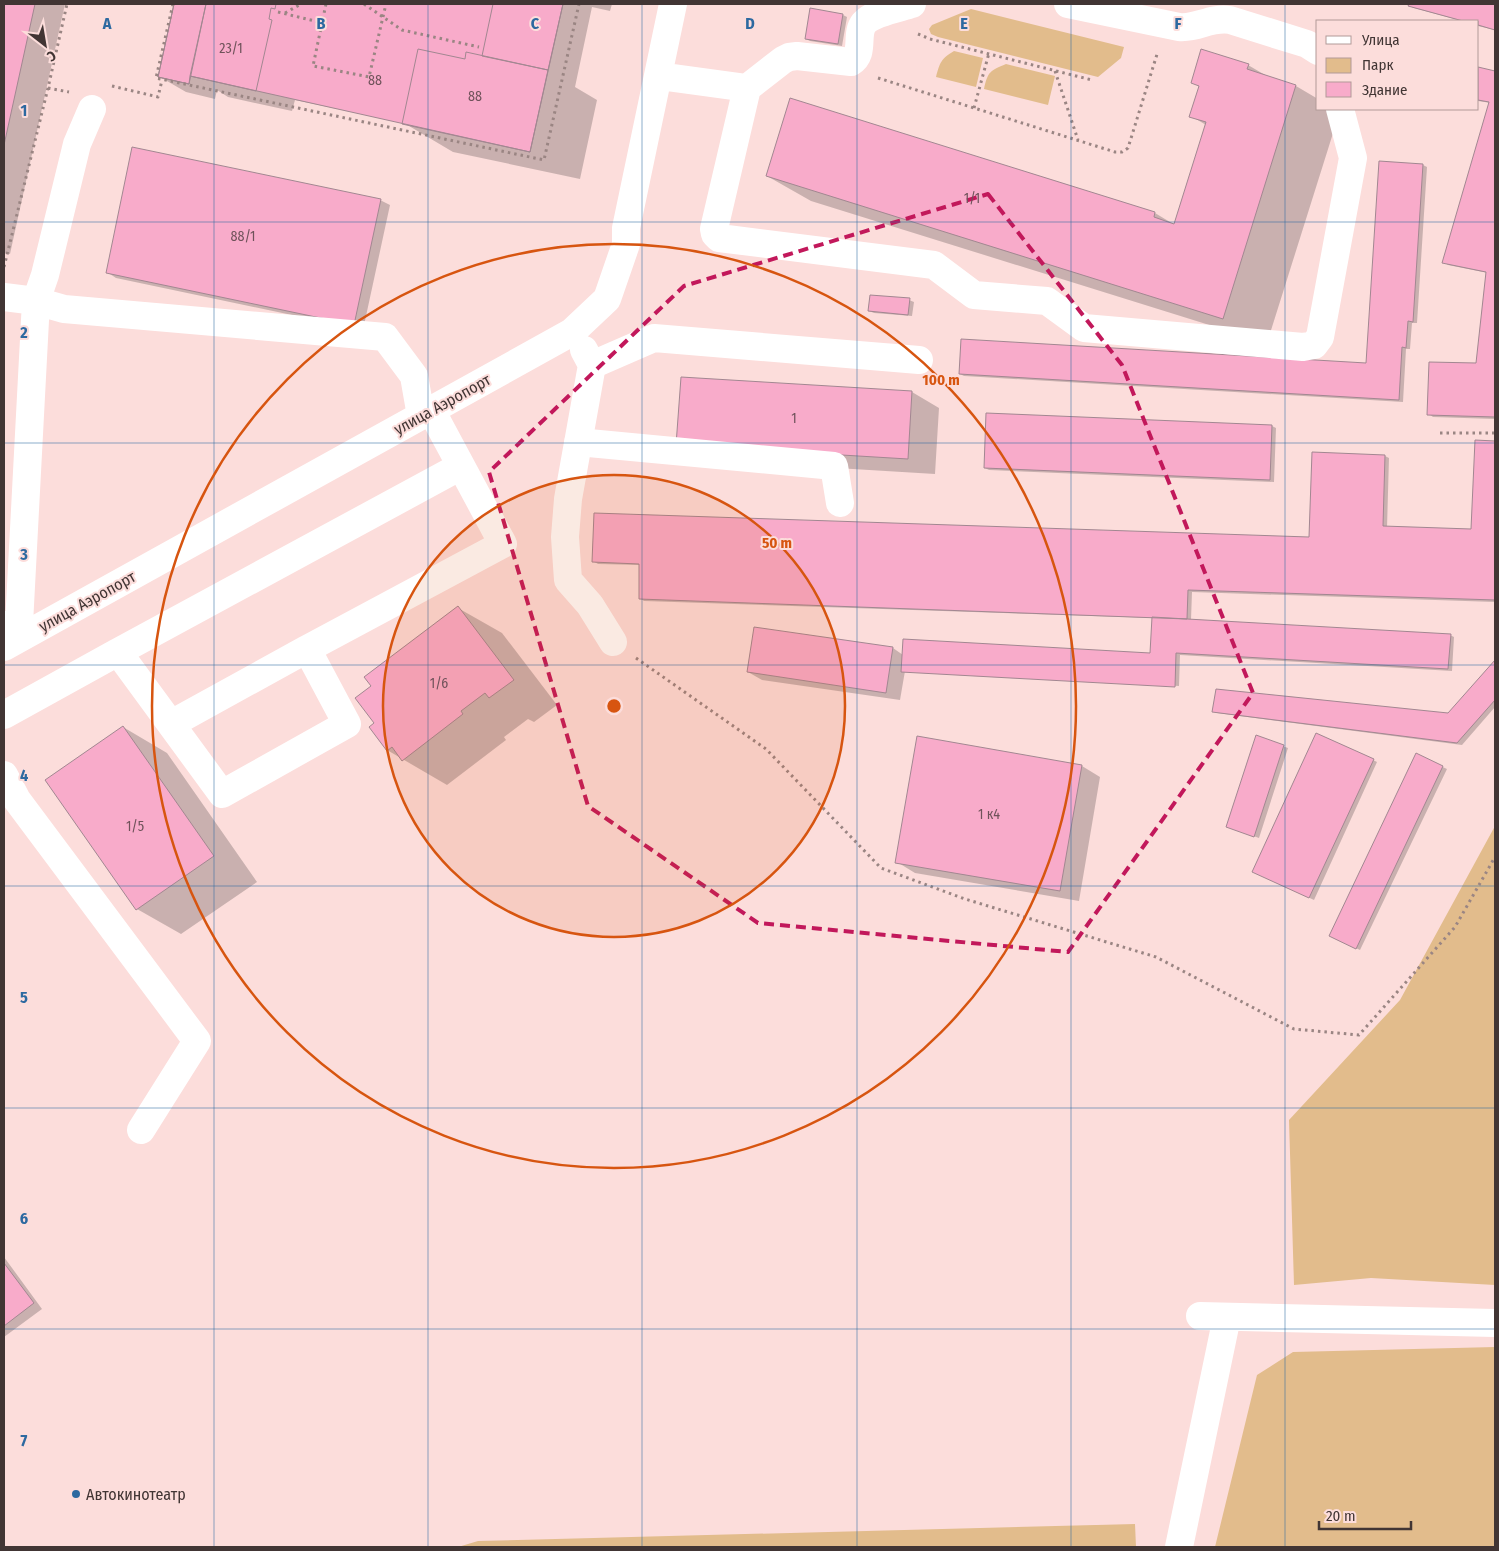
<svg xmlns="http://www.w3.org/2000/svg" width="1499" height="1551" viewBox="0 0 1499 1551" font-family="'Fira Sans Condensed',sans-serif">
<style>
.green{fill:#e2bc8c}
.shadow{fill:#0003}
.building{fill:#f8abca;stroke:#a28791}
.lines{fill:none;stroke-linecap:round;stroke-linejoin:round}
.path{stroke:#9a8583;stroke-width:3;stroke-dasharray:2.5 4;stroke-linecap:butt}
.minor{stroke:#fff;stroke-width:28}
.marked{fill:none;stroke:#c2185b;stroke-width:4;stroke-dasharray:10 6;stroke-linejoin:round}
.grid{fill:none;stroke:#2d69a0;stroke-width:1;stroke-opacity:0.55}
.ring{fill:none;stroke:#d75510;stroke-width:2.5}
.poi-dot{fill:#2d69a0;stroke:#fcdddb;stroke-width:2}
.labels{text-anchor:middle;stroke-width:4;stroke-linejoin:round;paint-order:stroke}
.number-label{font-size:14px;fill:#6f525a}
.street-label{font-size:16px;fill:#413534;stroke:#fcdddb}
.poi-label{font-size:16px;fill:#413534;stroke:#fcdddb;text-anchor:start}
.grid-label{font-size:16px;text-anchor:middle;font-weight:bold;fill:#2d69a0;stroke:#fcdddb;stroke-width:4;stroke-linejoin:round;paint-order:stroke}
.centre{fill:#d75510;stroke:#fcdddb;stroke-width:2.5}
.ring-label{font-size:15px;text-anchor:middle;font-weight:bold;fill:#d75510;stroke:#fcdddb;stroke-width:4;stroke-linejoin:round;paint-order:stroke}
</style>
<rect width="100%" height="100%" fill="#fcdddb"/>
<path class="green" d="M971 9 1124 47 1121 58 1098 77 938 37 931 34 929 29 932 25Z
M954 51 983 58 976 87 936 77C940 62 941 59 954 51Z
M1006 64 1055 76 1048 105 984 89C988 71 990 71 1006 64Z
M1495 826V1285L1371 1278 1294 1285 1289 1120 1400 1000Z
M1495 1347V1547H1215L1257 1375 1293 1352Z
M1135 1524 1136 1547H458L478 1541Z"/>
<path class="shadow" d="M4 4H65L10 254 4 253Z
M175 4H612L610 11 592 7 575 87 597 100 580 179 453 152 404 123 295 100 292 111 228 97 217 90 215 99 186 92 160 77Z
M1411 4H1495V30L1478 26V21H1462L1414 8 1410 6Z
M811 10 843 15 847 17 842 46 810 41 806 39Z
M1248 65 1272 79 1296 86 1318 99V109H1335L1340 111 1267 343 811 201 767 176 1155 213 1175 225 1206 125 1191 116 1200 87 1192 82Z
M1478 68 1495 72V419L1433 417 1429 414 1477 365 1488 273 1448 265 1444 262 1491 103 1478 101Z
M1380 162 1423 165 1427 167 1417 323H1412L1410 349H1406L1403 402 964 376 960 374 1367 364Z
M380 200 390 205 363 330 116 278 107 272Z
M909 300 914 302 912 316 874 313 869 311Z
M912 392 939 408 935 474 704 460Z
M1272 426 1276 428 1274 482 989 470 985 468Z
M1476 441 1495 442V602L1192 592 1191 620 1450 635 1454 637 1452 671 1180 655 1179 686 905 671 900 700 762 680 748 672 893 648 903 655H1151L1154 618 644 601 640 598 641 565 598 564 593 561 1310 538 1385 456 1389 458 1387 528 1473 531Z
M458 608 502 633 557 705 534 722 528 719 504 737 506 740 447 785 387 750 375 723 373 686Z
M1495 662V707L1462 745 1217 713 1213 711 1449 714Z
M123 727 167 753 257 882 181 934 137 909Z
M1257 737 1288 748 1259 838 1228 827Z
M1417 755 1447 769 1360 950 1335 938Z
M1373 760 1377 762 1314 900 1258 874Z
M1082 766 1100 777 1079 901 915 873 897 862Z
M4 1257 42 1309 4 1337Z"/>
<path class="building" d="M4 4H35L4 145Z
M174 4H206L189 84 158 77Z
M174 4H563L530 152 190 76 189 84 158 77Z
M206 4H276L275 9 271 8 269 19 272 20 256 91 190 76Z
M493 4H563L548 70 482 56Z
M1409 4H1495V30L1478 25V21H1463L1408 6Z
M810 8 843 14 838 44 805 39Z
M418 49 465 59 466 52 548 70 530 152 402 124Z
M1201 49 1249 64 1247 69 1296 85 1223 319 766 176 790 98 1155 212 1154 217 1174 224 1206 122 1189 117 1199 86 1191 83Z
M1478 67 1495 71V417L1427 415 1429 362 1476 363 1486 272 1442 263 1489 102 1478 100Z
M132 147 381 199 354 325 106 273Z
M1379 161 1423 164 1413 322 1408 321 1406 348 1402 347 1399 400 959 374 961 339 1366 363Z
M870 295 910 298 908 315 868 311Z
M681 377 912 391 908 459 676 445Z
M986 413 1272 425 1270 480 984 468Z
M1475 440 1495 441V600L1188 590 1187 619 639 599V564L592 562 594 513 1309 537 1312 452 1385 455 1383 526 1471 529Z
M458 606 514 680 489 698 485 693 461 711 463 714 402 761 392 747 387 751 369 727 374 723 355 698 371 686 364 677Z
M1152 617 1451 634 1448 669 1176 653 1175 687 901 672 903 639 1150 653Z
M754 627 893 647 886 693 747 672Z
M1495 660V700L1457 743 1212 712 1216 689 1448 713Z
M123 726 214 856 136 910 45 780Z
M1316 733 1374 759 1309 898 1252 872Z
M1256 735 1284 745 1254 837 1226 827Z
M917 736 1082 765 1060 891 895 863Z
M1416 753 1443 766 1356 949 1329 936Z
M4 1263 34 1303 4 1326Z"/>
<g class="lines">
<path class="path" d="M173 4 156 78 544 160 579 4
M326 4 313 66 369 77 386 4
M364 4 402 30 479 47
M278 12 323 23
M285 13 301 4
M918 34 930 39 1092 80
M1055 71 1078 140
M878 78 1115 152H1122L1128 148 1158 51
M112 86 158 97 162 80
M48 88 69 92
M974 108 989 53
M4 267 48 88 67 4
M1440 433H1495
M636 658 766 749 881 868 965 899 1156 957 1294 1029 1359 1035 1455 927 1495 857"/>
<path class="minor" d="M912 4C900 8 872 13 864 23 855 34 865 54 851 62L797 56 789 57 783 60 747 88 714 229 715 234 719 238 934 265 974 295 1047 301 1084 328 1303 347 1314 345 1320 337 1353 158 1340 109
M1068 4 1179 27C1198 29 1209 17 1230 20L1307 44 1318 51
M659 76 747 88
M4 297 36 301 64 309 385 337 414 376 421 416
M584 350 592 365 568 499 565 537 568 580 590 605 613 642
M592 365 654 338 919 360
M578 442 834 466 840 503
M4 625 19 624 36 301 45 275 77 144 92 109
M4 647 572 332 607 299 626 244V228L673 4
M307 649 503 544 431 410
M118 652 461 466
M4 715 118 652 222 794 347 724 307 649 171 724
M4 775 17 800 197 1041 141 1130
M1200 1316 1495 1323
M1179 1547 1227 1317"/>
</g>
<path class="marked" d="M988 194 1122 365 1253 693 1068 952 758 923 588 806 489 472 684 286Z"/>
<path class="grid" d="M214 4V1547M428 4V1547M642 4V1547M857 4V1547M1071 4V1547M1285 4V1547M4 222H1495M4 443H1495M4 665H1495M4 886H1495M4 1108H1495M4 1329H1495"/>
<circle cx="614" cy="706" r="231" fill="#d75510" fill-opacity=".12"/>
<g class="ring">
<circle cx="614" cy="706" r="231"/>
<circle cx="614" cy="706" r="462"/>
</g>
<circle class="poi-dot" cx="76" cy="1494" r="5"/>
<g class="labels">
<g class="number-label">
<text x="231" y="53">23/1</text>
<text x="375" y="85">88</text>
<text x="475" y="101">88</text>
<text x="972" y="203">1/1</text>
<text x="243" y="241">88/1</text>
<text x="794" y="423">1</text>
<text x="439" y="688">1/6</text>
<text x="989" y="819">1 к4</text>
<text x="135" y="831">1/5</text>
</g>
<g class="street-label">
<text transform="translate(442 404) rotate(-29)" y="6">улица Аэропорт</text>
<text transform="translate(87 601) rotate(-29)" y="6">улица Аэропорт</text>
</g>
<g class="poi-label">
<text x="86" y="1500">Автокинотеатр</text>
</g>
</g>
<g class="grid-label">
<text x="107" y="29">A</text>
<text x="321" y="29">B</text>
<text x="535" y="29">C</text>
<text x="750" y="29">D</text>
<text x="964" y="29">E</text>
<text x="1178" y="29">F</text>
<text x="24" y="116">1</text>
<text x="24" y="338">2</text>
<text x="24" y="560">3</text>
<text x="24" y="781">4</text>
<text x="24" y="1003">5</text>
<text x="24" y="1224">6</text>
<text x="24" y="1446">7</text>
</g>
<circle cx="614" cy="706" r="8" class="centre"/>
<g class="ring-label">
<text x="941" y="385">100 m</text>
<text x="777" y="548">50 m</text>
</g>
<rect width="1499" height="1551" fill="none" stroke="#413534" stroke-width="10"/>
<rect x="1316" y="20" width="162" height="90" fill="#fcdddb" stroke="#b19a98"/>
<rect x="1326" y="36" width="25" height="8" fill="#ffffff" stroke="#b19a98"/>
<text x="1362" y="45" font-size="15" fill="#413534">Улица</text>
<rect x="1326" y="58" width="25" height="15" fill="#e2bc8c" stroke="#b19a98"/>
<text x="1362" y="70" font-size="15" fill="#413534">Парк</text>
<rect x="1326" y="82" width="25" height="15" fill="#f8abca" stroke="#b19a98"/>
<text x="1362" y="95" font-size="15" fill="#413534">Здание</text>
<g transform="translate(45 45) rotate(149)" stroke="#fcdddb" stroke-width="4" paint-order="stroke">
<path d="M0-4L9 19L0 12L-9 19Z" fill="#413534"/>
<text y="-8" font-size="14" font-weight="bold" text-anchor="middle" fill="#413534">С</text>
</g>
<path d="M1319 1521v8h92v-8" fill="none" stroke="#413534" stroke-width="2.5"/>
<text x="1326" y="1521" font-size="15" fill="#413534" stroke="#fcdddb" stroke-width="4" paint-order="stroke">20 m</text>
</svg>
